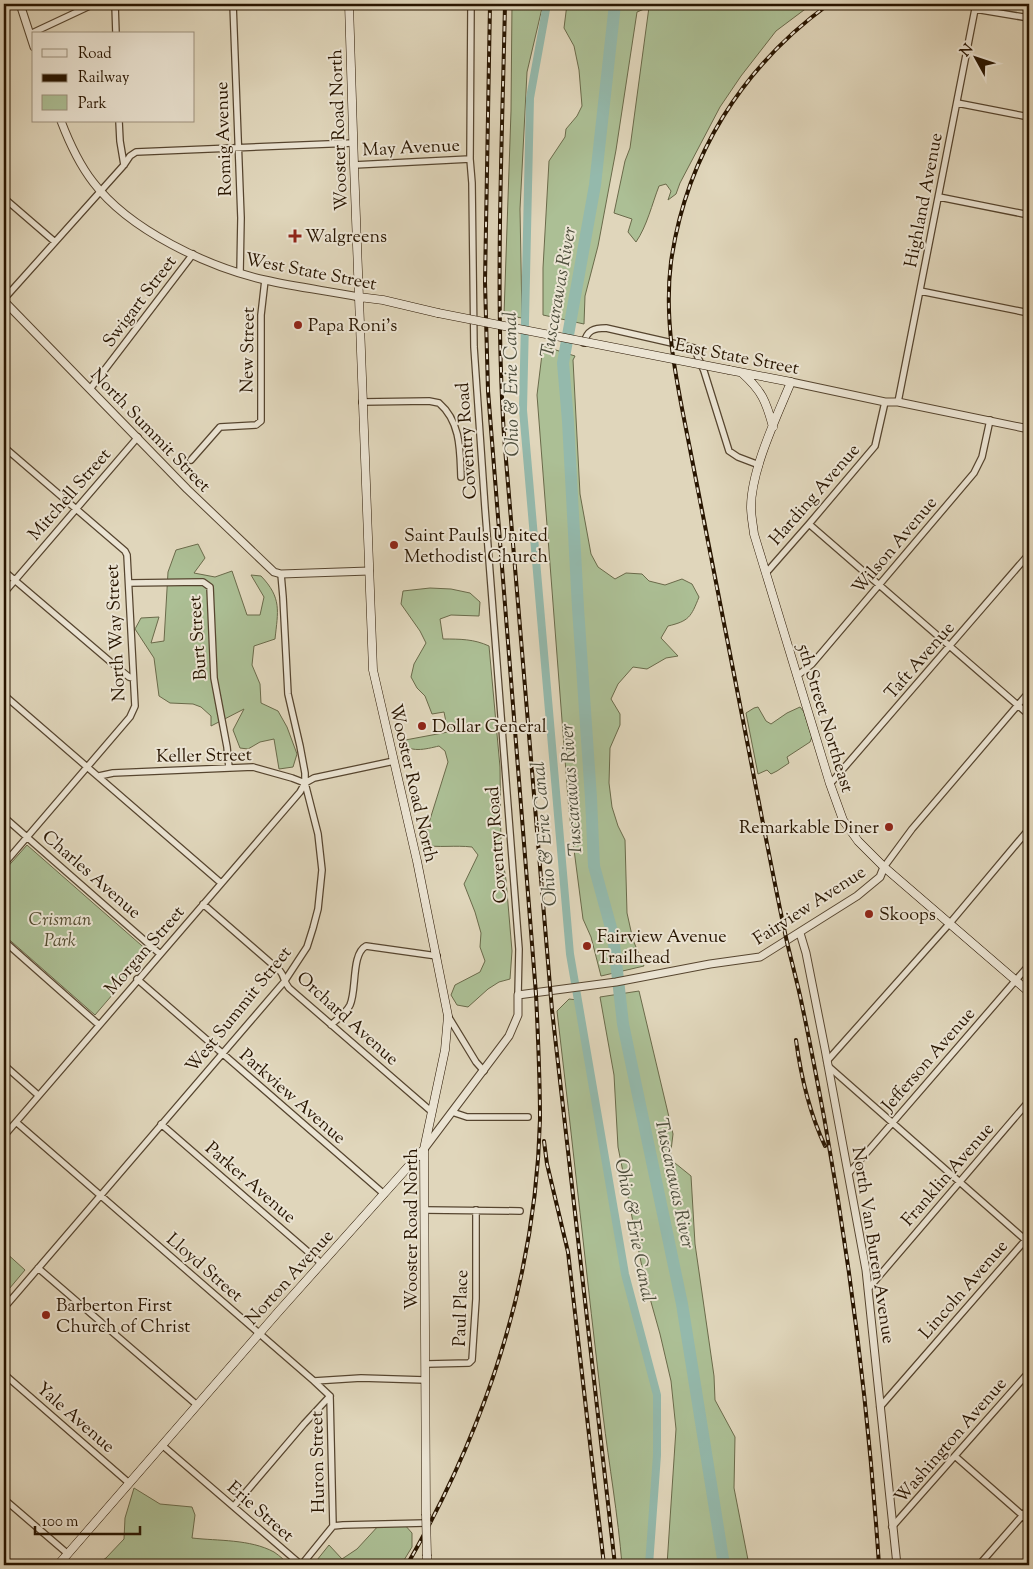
<svg xmlns="http://www.w3.org/2000/svg" width="1033" height="1569" viewBox="0 0 1033 1569" font-family="'Sorts Mill Goudy',serif">
<style>
.green{fill:#acbf95;stroke:#6a6a4a}
.lines{fill:none;stroke-linecap:round;stroke-linejoin:round}
.canal{stroke:#94b9ac;stroke-width:8}
.river{stroke:#94b9ac;stroke-width:12}
.minor-casing{stroke:#56452f;stroke-width:8}
.tertiary-casing{stroke:#56452f;stroke-width:9}
.secondary-casing{stroke:#281500;stroke-width:9}
.minor{stroke:#ebe4d3;stroke-width:5.5}
.tertiary{stroke:#ebe4d3;stroke-width:7}
.secondary{stroke:#ebe4d3;stroke-width:8}
.rail-casing{stroke:#281500;stroke-width:4}
.rail{stroke:#ebe4d3;stroke-width:2;stroke-dasharray:5.5;stroke-linecap:butt}
.secondary-bridge-casing{stroke:#281500;stroke-width:9;stroke-linecap:butt}
.secondary-bridge{stroke:#ebe4d3;stroke-width:8}
.poi-dot{fill:#8f2418;stroke:#ebe4d3;stroke-width:2}
.labels{text-anchor:middle;stroke-width:4;stroke-linejoin:round;paint-order:stroke}
.street-label{font-size:18px;fill:#281500;stroke:#ebe4d3}
.poi-label{font-size:18px;fill:#281500;stroke:#ebe4d3;text-anchor:start}
.park-label{font-size:18px;font-style:italic;fill:#50482d;stroke:#ebe4d3}
.water-label{font-size:19px;font-style:italic;fill:#4e4e3c;stroke:#ebe4d3}
</style>
<rect width="100%" height="100%" fill="#e0d6bb"/>
<filter id="stains"><feTurbulence type="fractalNoise" baseFrequency=".004" numOctaves="4"/><feColorMatrix values="0 0 0 0 .2 0 0 0 0 .09 0 0 0 0 .02 0 0 0 .5 -.17"/></filter>
<radialGradient id="worn" r=".72"><stop offset=".6" stop-color="#630" stop-opacity="0"/><stop offset="1" stop-color="#630" stop-opacity=".3"/></radialGradient>
<path class="green" d="M512 4H543L527 72 520 209 522 318 504 315 511 111Z
M567 4H812L776 31 741 76 720 107 680 183 676 194 668 200 671 191 666 184 659 186C652 204 647 226 636 242L628 232 632 219 614 213 625 161 630 148 649 7 637 12 616 150 598 246 585 296 584 324 543 315V268L549 161 565 137 566 129 577 116 582 106 579 70 574 46 564 28Z
M543 346 575 356 573 360 580 494 591 554 598 567 615 579 626 573 642 574 649 581 665 585 682 579 692 584 699 597C691 617 689 621 668 626L661 638 678 656 666 658 647 669 633 667 618 684 611 699 620 714V725L610 748 609 783 612 807 618 826 625 840 627 913 633 940 644 966 601 976 591 937 583 919 569 811 537 395Z
M198 544 205 558 194 573 215 577 232 571 247 615H260L264 597 251 575 261 576C282 598 278 611 275 639L254 646 252 665 260 684 261 703 278 711 287 727 297 754 293 767 279 769 274 739 260 742 248 749 240 748 233 730 244 709 211 726V716L201 707 193 704 170 703 159 696 154 658 135 629 141 618 159 617 151 643 164 641 168 572 176 550Z
M430 588 451 589 470 593 480 602 479 616 451 615 440 619 443 639C460 639 474 639 489 646L500 767 501 849 506 880 512 951 510 979 499 982 488 989 468 1007 457 1005 451 995 455 985 480 972 485 961 480 947 481 933 475 912 464 884 478 855 472 847C455 845 439 848 422 845L448 762 445 751 439 746C426 749 409 754 400 741L448 732 444 712 432 714 425 696 417 688 411 677 414 664 426 643 420 631 401 604 403 591Z
M758 707 766 721 771 724 787 713 800 707 804 712 812 737 810 742 787 757 789 763 777 771 771 774 767 770 758 774 746 713 754 708Z
M27 845 149 952 95 1015 4 935V871Z
M639 991 673 1134 670 1159 691 1176 695 1244 714 1376 715 1400 735 1437 734 1488 749 1565H667L676 1429 671 1381 660 1334 644 1277 618 1147 614 1075 600 997Z
M569 999 578 1000 625 1273 657 1395 650 1565H622C618 1515 609 1465 603 1415 587 1280 573 1145 557 1011Z
M4 1251 25 1270 4 1295Z
M134 1488 160 1504 192 1507 195 1515 192 1538C218 1541 250 1539 274 1552 280 1556 285 1561 290 1565H96L106 1558 124 1539 125 1518Z
M380 1524H404L412 1533V1547L401 1565H313L329 1545 342 1559 357 1549Z"/>
<g class="lines">
<path class="canal" d="M547 4 530 98 523 410 570 954 625 1274 657 1395V1455L649 1565"/>
<path class="river" d="M615 4 595 185 563 363 568 421 578 608 591 798 594 866 613 935 623 1024 682 1304 724 1565"/>
<g class="minor-casing">
<path id="minor" d="M115 4 116 34
M233 4 241 218 240 273
M471 4 470 159 472 183 474 347 485 508 519 949 518 995
M975 9 1029 18
M30 34 94 4
M957 103 1029 117
M119 121 120 141 124 165
M354 165 470 159
M939 197 1029 215
M4 198 55 242
M920 291 1029 313
M4 299 124 165 130 156 136 152 353 143
M584 343C587 330 594 328 606 328L694 348 704 371 729 451 738 457 759 465
M90 389 193 254
M362 402 429 401 439 403C461 422 460 451 461 477
M898 402 976 4
M4 447 125 551 127 555 135 706 130 717 4 864
M191 460 220 427 256 425 261 421V315L265 280
M809 524 1029 715
M4 571 113 664 129 677 133 678
M766 573 809 524 875 446 885 402
M129 583 203 582 210 587 214 678 227 747 229 768
M4 593 138 437
M797 676 812 664 974 473 982 457 990 420
M4 695 221 883
M99 776 113 773 253 767 292 778 305 783
M830 784 1029 554
M4 817 160 954
M884 867 912 829 1029 692
M203 904 280 971C285 977 283 981 289 988L432 1112
M4 941 99 1025
M137 979 384 1194
M448 1016 476 1062 484 1071
M331 1025C337 1019 346 1013 350 1005 357 990 351 954 366 946L437 956
M827 1061 950 923 1029 829
M4 1065 38 1095
M828 1066 1029 1243
M452 1112 467 1117H528
M16 1122 314 1381 361 1378 425 1380
M161 1124 321 1263
M4 1136 300 792 305 783 314 778 394 761
M849 1173 1029 965
M425 1210 520 1211
M38 1268 197 1405
M868 1289 1029 1101
M4 1308 284 982 307 947 313 928 318 909 322 870 318 834 305 783V773L300 746 288 694 283 597 281 574
M427 1364 469 1363 472 1360 476 1299V1210
M4 1374 129 1483
M314 1381 330 1396
M330 1396 333 1526
M880 1407 1029 1236
M162 1445 299 1563H303L333 1526 343 1525 426 1523
M956 1457 1029 1521
M4 1499 68 1554
M234 1506 304 1424 330 1396
M892 1527 1029 1372
M979 1565 1029 1508"/>
</g>
<g class="tertiary-casing">
<path id="tertiary" d="M20 4 34 47
M61 121C69 142 79 164 93 182 129 230 208 267 265 280 296 287 328 291 359 297
M4 301 187 489 274 572 281 574 369 571
M791 382 885 402H898L1029 429
M800 933 806 953 825 1049 866 1270 897 1565
M424 1149 509 1036 518 1015V995L616 982 710 964 760 957 857 896 880 877 884 867"/>
</g>
<g class="secondary-casing">
<path id="secondary" d="M349 4 354 165 373 670 417 861 448 1016 445 1050 424 1149 426 1514
M359 297 383 300 438 313
M729 370 791 382C777 416 751 470 751 507 751 516 753 525 754 534L830 784 843 820 858 841 884 867 1029 992
M742 373C762 391 766 401 773 427
M58 1565 279 1311 424 1149
M427 1565V1556"/>
</g>
<use href="#minor" class="minor"/>
<use href="#tertiary" class="tertiary"/>
<use href="#secondary" class="secondary"/>
<g class="rail-casing">
<path id="rail" d="M505 4C502 148 495 292 504 436L552 1010 615 1565
M829 4C742 67 686 156 671 262 663 326 678 387 690 449 703 519 717 589 731 659 749 750 766 842 785 933 790 957 797 980 802 1005 810 1042 817 1080 824 1117 851 1266 869 1415 879 1565
M796 1040C801 1077 809 1112 825 1146
M544 1141 547 1164 568 1252 604 1565
M407 1565C486 1428 536 1279 540 1119 540 1077 538 1036 536 994L488 391 485 282 490 4"/>
</g>
<use href="#rail" class="rail"/>
<g class="secondary-bridge-casing">
<path id="secondary-bridge" d="M438 313 729 370
M426 1514 427 1556"/>
</g>
<use href="#secondary-bridge" class="secondary-bridge"/>
</g>
<g class="poi-dot">
<path d="M292.5 228.5h5v5h5v5h-5v5h-5v-5h-5v-5h5z"/>
<circle cx="298" cy="325" r="5"/>
<circle cx="394" cy="545" r="5"/>
<circle cx="422" cy="726" r="5"/>
<circle cx="889" cy="827" r="5"/>
<circle cx="869" cy="914" r="5"/>
<circle cx="587" cy="946" r="5"/>
<circle cx="46" cy="1315" r="5"/>
</g>
<g class="labels">
<g class="street-label">
<text transform="translate(338 130) rotate(-92)" y="6">Wooster Road North</text>
<text transform="translate(223 139) rotate(-92)" y="6">Romig Avenue</text>
<text transform="translate(411 147) rotate(-3)" y="6">May Avenue</text>
<text transform="translate(923 200) rotate(-79)" y="6">Highland Avenue</text>
<text transform="translate(311 271) rotate(11)" y="6">West State Street</text>
<text transform="translate(139 301) rotate(-53)" y="6">Swigart Street</text>
<text transform="translate(247 350) rotate(-89)" y="6">New Street</text>
<text transform="translate(737 356) rotate(11)" y="6">East State Street</text>
<text transform="translate(151 430) rotate(46)" y="6">North Summit Street</text>
<text transform="translate(466 441) rotate(-94)" y="6">Coventry Road</text>
<text transform="translate(69 494) rotate(-49)" y="6">Mitchell Street</text>
<text transform="translate(814 494) rotate(-49)" y="6">Harding Avenue</text>
<text transform="translate(894 545) rotate(-50)" y="6">Wilson Avenue</text>
<text transform="translate(115 633) rotate(-93)" y="6">North Way Street</text>
<text transform="translate(197 638) rotate(-94)" y="6">Burt Street</text>
<text transform="translate(919 660) rotate(-49)" y="6">Taft Avenue</text>
<text transform="translate(826 718) rotate(73)" y="6">5th Street Northeast</text>
<text transform="translate(204 755) rotate(-1)" y="6">Keller Street</text>
<text transform="translate(414 783) rotate(77)" y="6">Wooster Road North</text>
<text transform="translate(496 845) rotate(-94)" y="6">Coventry Road</text>
<text transform="translate(92 874) rotate(41)" y="6">Charles Avenue</text>
<text transform="translate(809 905) rotate(-33)" y="6">Fairview Avenue</text>
<text transform="translate(144 950) rotate(-49)" y="6">Morgan Street</text>
<text transform="translate(238 1009) rotate(-51)" y="6">West Summit Street</text>
<text transform="translate(348 1018) rotate(42)" y="6">Orchard Avenue</text>
<text transform="translate(928 1059) rotate(-49)" y="6">Jefferson Avenue</text>
<text transform="translate(293 1096) rotate(41)" y="6">Parkview Avenue</text>
<text transform="translate(947 1174) rotate(-49)" y="6">Franklin Avenue</text>
<text transform="translate(251 1182) rotate(41)" y="6">Parker Avenue</text>
<text transform="translate(411 1229) rotate(-90)" y="6">Wooster Road North</text>
<text transform="translate(874 1245) rotate(81)" y="6">North Van Buren Avenue</text>
<text transform="translate(205 1267) rotate(41)" y="6">Lloyd Street</text>
<text transform="translate(289 1277) rotate(-48)" y="6">Norton Avenue</text>
<text transform="translate(963 1289) rotate(-49)" y="6">Lincoln Avenue</text>
<text transform="translate(460 1308) rotate(-88)" y="6">Paul Place</text>
<text transform="translate(76 1417) rotate(41)" y="6">Yale Avenue</text>
<text transform="translate(950 1440) rotate(-49)" y="6">Washington Avenue</text>
<text transform="translate(317 1462) rotate(-91)" y="6">Huron Street</text>
<text transform="translate(261 1511) rotate(41)" y="6">Erie Street</text>
</g>
<g class="poi-label">
<text x="305" y="242">Walgreens</text>
<text x="308" y="331">Papa Roni's</text>
<text x="404" y="541">Saint Pauls United<tspan x="404" dy="21">Methodist Church</tspan></text>
<text x="432" y="732">Dollar General</text>
<text x="879" y="833" text-anchor="end">Remarkable Diner</text>
<text x="879" y="920">Skoops</text>
<text x="597" y="942">Fairview Avenue<tspan x="597" dy="21">Trailhead</tspan></text>
<text x="56" y="1311">Barberton First<tspan x="56" dy="21">Church of Christ</tspan></text>
</g>
<g class="park-label">
<text x="60" y="925">Crisman<tspan x="60" dy="21">Park</tspan></text>
</g>
<g class="water-label">
<text transform="translate(557 292) rotate(-80)" y="7">Tuscarawas River</text>
<text transform="translate(510 384) rotate(-91)" y="7">Ohio &amp; Erie Canal</text>
<text transform="translate(570 790) rotate(-94)" y="7">Tuscarawas River</text>
<text transform="translate(543 834) rotate(-95)" y="7">Ohio &amp; Erie Canal</text>
<text transform="translate(676 1183) rotate(78)" y="7">Tuscarawas River</text>
<text transform="translate(636 1230) rotate(79)" y="7">Ohio &amp; Erie Canal</text>
</g>
</g>
<rect width="1033" height="1569" fill="none" stroke="#e0d6bb" stroke-width="20"/>
<rect x="5" y="5" width="1023" height="1559" fill="none" stroke="#281500" stroke-width="2.5"/>
<rect x="10" y="10" width="1013" height="1549" fill="none" stroke="#281500"/>
<rect x="32" y="32" width="162" height="90" fill="#ebe4d3" stroke="#9d917f"/>
<rect x="42" y="49" width="25" height="8" fill="#ebe4d3" stroke="#9d917f"/>
<text x="78" y="58" font-size="15" fill="#281500">Road</text>
<rect x="42" y="74" width="25" height="8" fill="#281500" stroke="#9d917f"/>
<text x="78" y="82" font-size="15" fill="#281500">Railway</text>
<rect x="42" y="95" width="25" height="15" fill="#acbf95" stroke="#9d917f"/>
<text x="78" y="108" font-size="15" fill="#281500">Park</text>
<g transform="translate(976 58) rotate(310)" stroke="#ebe4d3" stroke-width="4" paint-order="stroke">
<path d="M0-4L9 19L0 12L-9 19Z" fill="#281500"/>
<text y="-8" font-size="14" font-weight="bold" text-anchor="middle" fill="#281500">N</text>
</g>
<path d="M35 1526v8h105v-8" fill="none" stroke="#281500" stroke-width="2.5"/>
<text x="42" y="1526" font-size="15" fill="#281500" stroke="#ebe4d3" stroke-width="4" paint-order="stroke">100 m</text>
<rect width="100%" height="100%" filter="url(#stains)"/>
<rect width="100%" height="100%" fill="url(#worn)"/>
</svg>
